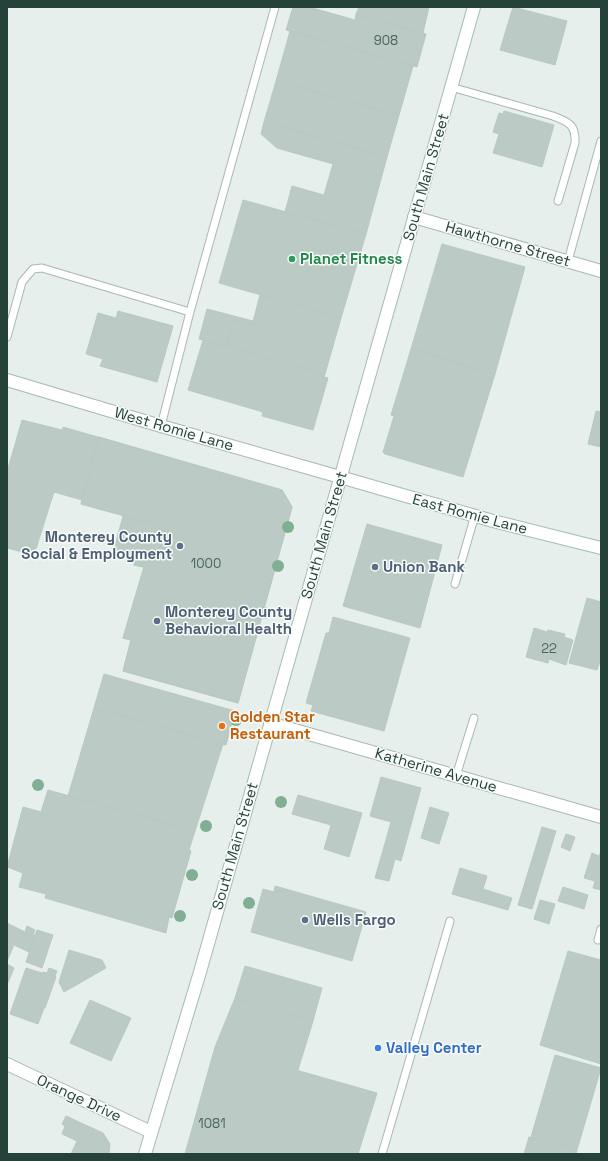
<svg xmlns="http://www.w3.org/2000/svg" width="608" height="1161" viewBox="0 0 608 1161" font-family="'Space Grotesk',sans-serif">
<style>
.building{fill:#bbcac4;stroke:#b8c9c2}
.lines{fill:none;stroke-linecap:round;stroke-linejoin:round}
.lane-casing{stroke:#a8b8b2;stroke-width:9}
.street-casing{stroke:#a8b8b2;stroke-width:14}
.secondary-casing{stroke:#a4bbb3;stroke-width:14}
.lane{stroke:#fff;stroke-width:7}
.street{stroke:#fff;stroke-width:12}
.secondary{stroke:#fff;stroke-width:12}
.tree{fill:#80af93}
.leisure-dot{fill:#2e9e5b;stroke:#f7fbf9;stroke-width:1.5}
.service-dot{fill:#5c6f8a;stroke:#f7fbf9;stroke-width:1.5}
.food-dot{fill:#e8710a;stroke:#f7fbf9;stroke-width:1.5}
.shop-dot{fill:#3f7fe0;stroke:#f7fbf9;stroke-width:1.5}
.labels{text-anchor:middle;stroke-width:3;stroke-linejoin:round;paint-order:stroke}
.number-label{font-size:13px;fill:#4a645c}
.street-label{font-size:15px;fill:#24423a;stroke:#f7fbf9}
.leisure-label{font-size:15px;font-weight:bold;fill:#27864d;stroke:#f7fbf9;text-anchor:start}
.service-label{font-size:15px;font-weight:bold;fill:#4e5e75;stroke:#f7fbf9;text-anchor:start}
.food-label{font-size:15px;font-weight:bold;fill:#c56008;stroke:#f7fbf9;text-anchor:start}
.shop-label{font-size:15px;font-weight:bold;fill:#366cbe;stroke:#f7fbf9;text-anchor:start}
</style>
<rect width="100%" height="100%" fill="#e6efeb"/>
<path class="building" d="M293 7H309L355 20 356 14 426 34 417 67 286 30Z
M359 7H429L423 33 356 14Z
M513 7 567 21 555 65 500 50Z
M290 31 413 66 399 115 276 81Z
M276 81 399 115 387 157 264 122Z
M504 111 554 125 542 167 493 153 499 134 493 132 499 113 503 114Z
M264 122 387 157 366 234 285 212 292 186 324 195 333 164 277 148 261 134Z
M243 200 366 234 341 318 219 283Z
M442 244 525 267 495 374 411 349Z
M260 295 341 318 325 374 227 347 234 320 252 325Z
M207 309 253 321 252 325 234 320 227 347 199 339Z
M118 311 173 326 157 382 100 366 103 359 86 354 98 313 116 318Z
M203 340 325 374 324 377 328 378 313 430 262 416 263 412 188 390Z
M411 349 495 374 463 477 385 454 383 452 394 416 391 415Z
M596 411 601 412V447L588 444Z
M22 420 62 430 63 427 282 490 292 507 238 703 123 671 131 640 123 638 144 567 134 565 136 555 155 561 165 527 81 504 82 500 54 492 34 555 7 548V472Z
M99 437 282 490 292 507 238 703 123 671 131 640 123 638 144 567 134 565 136 555 155 561 165 527 81 504Z
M123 516 165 527 155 561 114 549Z
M367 524 442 545 420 628 343 606Z
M587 598 601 602V658L597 670 569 663Z
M333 617 410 638 384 731 311 711 313 705 306 703 326 633H329Z
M534 628 547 632 548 630 565 634 564 637 573 640 566 665 549 659 548 663 526 657Z
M104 674 235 711 226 745 94 708Z
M94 708 223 744 195 831 68 796Z
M381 777 421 788 401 861 395 859 389 881 375 878 391 822 370 816Z
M48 790 195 831 189 850 191 851 172 918 169 917 166 933 45 898 46 894 19 887 23 873 7 867 23 807 41 812Z
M298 795 362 813 349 857 324 849 331 825 292 814Z
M430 807 449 813 439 844 421 838Z
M542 827 556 831 532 909 518 905Z
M566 834 575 837 570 851 561 847Z
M601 851V890L593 888 595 881 584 878 592 853 599 856Z
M460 868 487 876 483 889 512 898 508 910 452 894Z
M275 886 366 912 352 961 251 932 263 889 274 892Z
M563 887 588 895 584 909 558 901Z
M540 900 555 904 549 924 534 919Z
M7 923 25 932 27 926 35 930 33 935H35L29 952 14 945 7 961Z
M37 930 53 935 42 968 26 962Z
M69 950 102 960 106 968 64 992 59 982Z
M568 951 601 960V1064L540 1045Z
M7 964 14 968 7 985Z
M245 966 322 988 313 1021 235 998Z
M26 968 42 973 43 972 47 973 49 968 57 971 55 976 56 977 45 1008H44L38 1024 10 1014Z
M235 998 313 1021 298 1070 215 1047Z
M90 1000 131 1018 111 1061 70 1043Z
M215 1047 377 1093 358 1154H185Z
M555 1055 601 1068 577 1150 531 1137Z
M66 1116 103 1133 110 1144 109 1154H71L77 1141 62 1134 65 1126 62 1124Z
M529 1137 577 1150 576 1154H524Z"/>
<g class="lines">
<g class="lane-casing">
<path id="lane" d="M451 87 553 116C569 122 576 125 575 143L558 201
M568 261 601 141
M7 337 22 282 33 269 42 268 190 312
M161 426 190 312 275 7
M455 584 475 515
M456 776 474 718
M598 940 601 929
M382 1154 450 921"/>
</g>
<g class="street-casing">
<path id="street" d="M414 217 601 271
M7 380 161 426 340 477
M270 723 601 817
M7 1064 151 1132"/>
</g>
<g class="secondary-casing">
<path id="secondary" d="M340 477 493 521 601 548
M145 1154 200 972 474 7"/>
</g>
<use href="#lane" class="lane"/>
<use href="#street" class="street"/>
<use href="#secondary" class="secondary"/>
</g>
<g class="tree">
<circle cx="288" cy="527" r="6"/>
<circle cx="278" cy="566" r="6"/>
<circle cx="265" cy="613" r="6"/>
<circle cx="236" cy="720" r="6"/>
<circle cx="38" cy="785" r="6"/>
<circle cx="281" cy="802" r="6"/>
<circle cx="206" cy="826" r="6"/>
<circle cx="192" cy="875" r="6"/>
<circle cx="249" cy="903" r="6"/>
<circle cx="180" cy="916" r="6"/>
</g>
<circle class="leisure-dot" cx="292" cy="259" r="4"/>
<g class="service-dot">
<circle cx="180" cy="546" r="4"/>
<circle cx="375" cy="567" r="4"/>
<circle cx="157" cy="621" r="4"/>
<circle cx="305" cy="920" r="4"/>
</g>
<circle class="food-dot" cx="222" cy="726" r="4"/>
<circle class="shop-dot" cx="378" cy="1048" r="4"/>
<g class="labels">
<g class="number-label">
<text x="386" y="45">908</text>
<text x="206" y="568">1000</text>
<text x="549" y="653">22</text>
<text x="212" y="1128">1081</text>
</g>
<g class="street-label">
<text transform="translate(426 177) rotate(-74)" y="5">South Main Street</text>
<text transform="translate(508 244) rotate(16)" y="5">Hawthorne Street</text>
<text transform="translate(174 429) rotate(16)" y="5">West Romie Lane</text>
<text transform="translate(470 514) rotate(15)" y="5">East Romie Lane</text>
<text transform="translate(324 535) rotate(-74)" y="5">South Main Street</text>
<text transform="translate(436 770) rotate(16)" y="5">Katherine Avenue</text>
<text transform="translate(235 846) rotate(-74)" y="5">South Main Street</text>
<text transform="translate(79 1098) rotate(25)" y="5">Orange Drive</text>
</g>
<g class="leisure-label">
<text x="300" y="264">Planet Fitness</text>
</g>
<g class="service-label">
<text x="172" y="542" text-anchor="end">Monterey County<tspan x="172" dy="17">Social &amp; Employment</tspan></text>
<text x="383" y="572">Union Bank</text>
<text x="165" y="617">Monterey County<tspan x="165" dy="17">Behavioral Health</tspan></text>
<text x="313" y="925">Wells Fargo</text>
</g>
<g class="food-label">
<text x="230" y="722">Golden Star<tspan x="230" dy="17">Restaurant</tspan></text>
</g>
<g class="shop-label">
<text x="386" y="1053">Valley Center</text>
</g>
</g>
<rect width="608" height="1161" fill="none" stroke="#24423a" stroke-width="16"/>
</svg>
